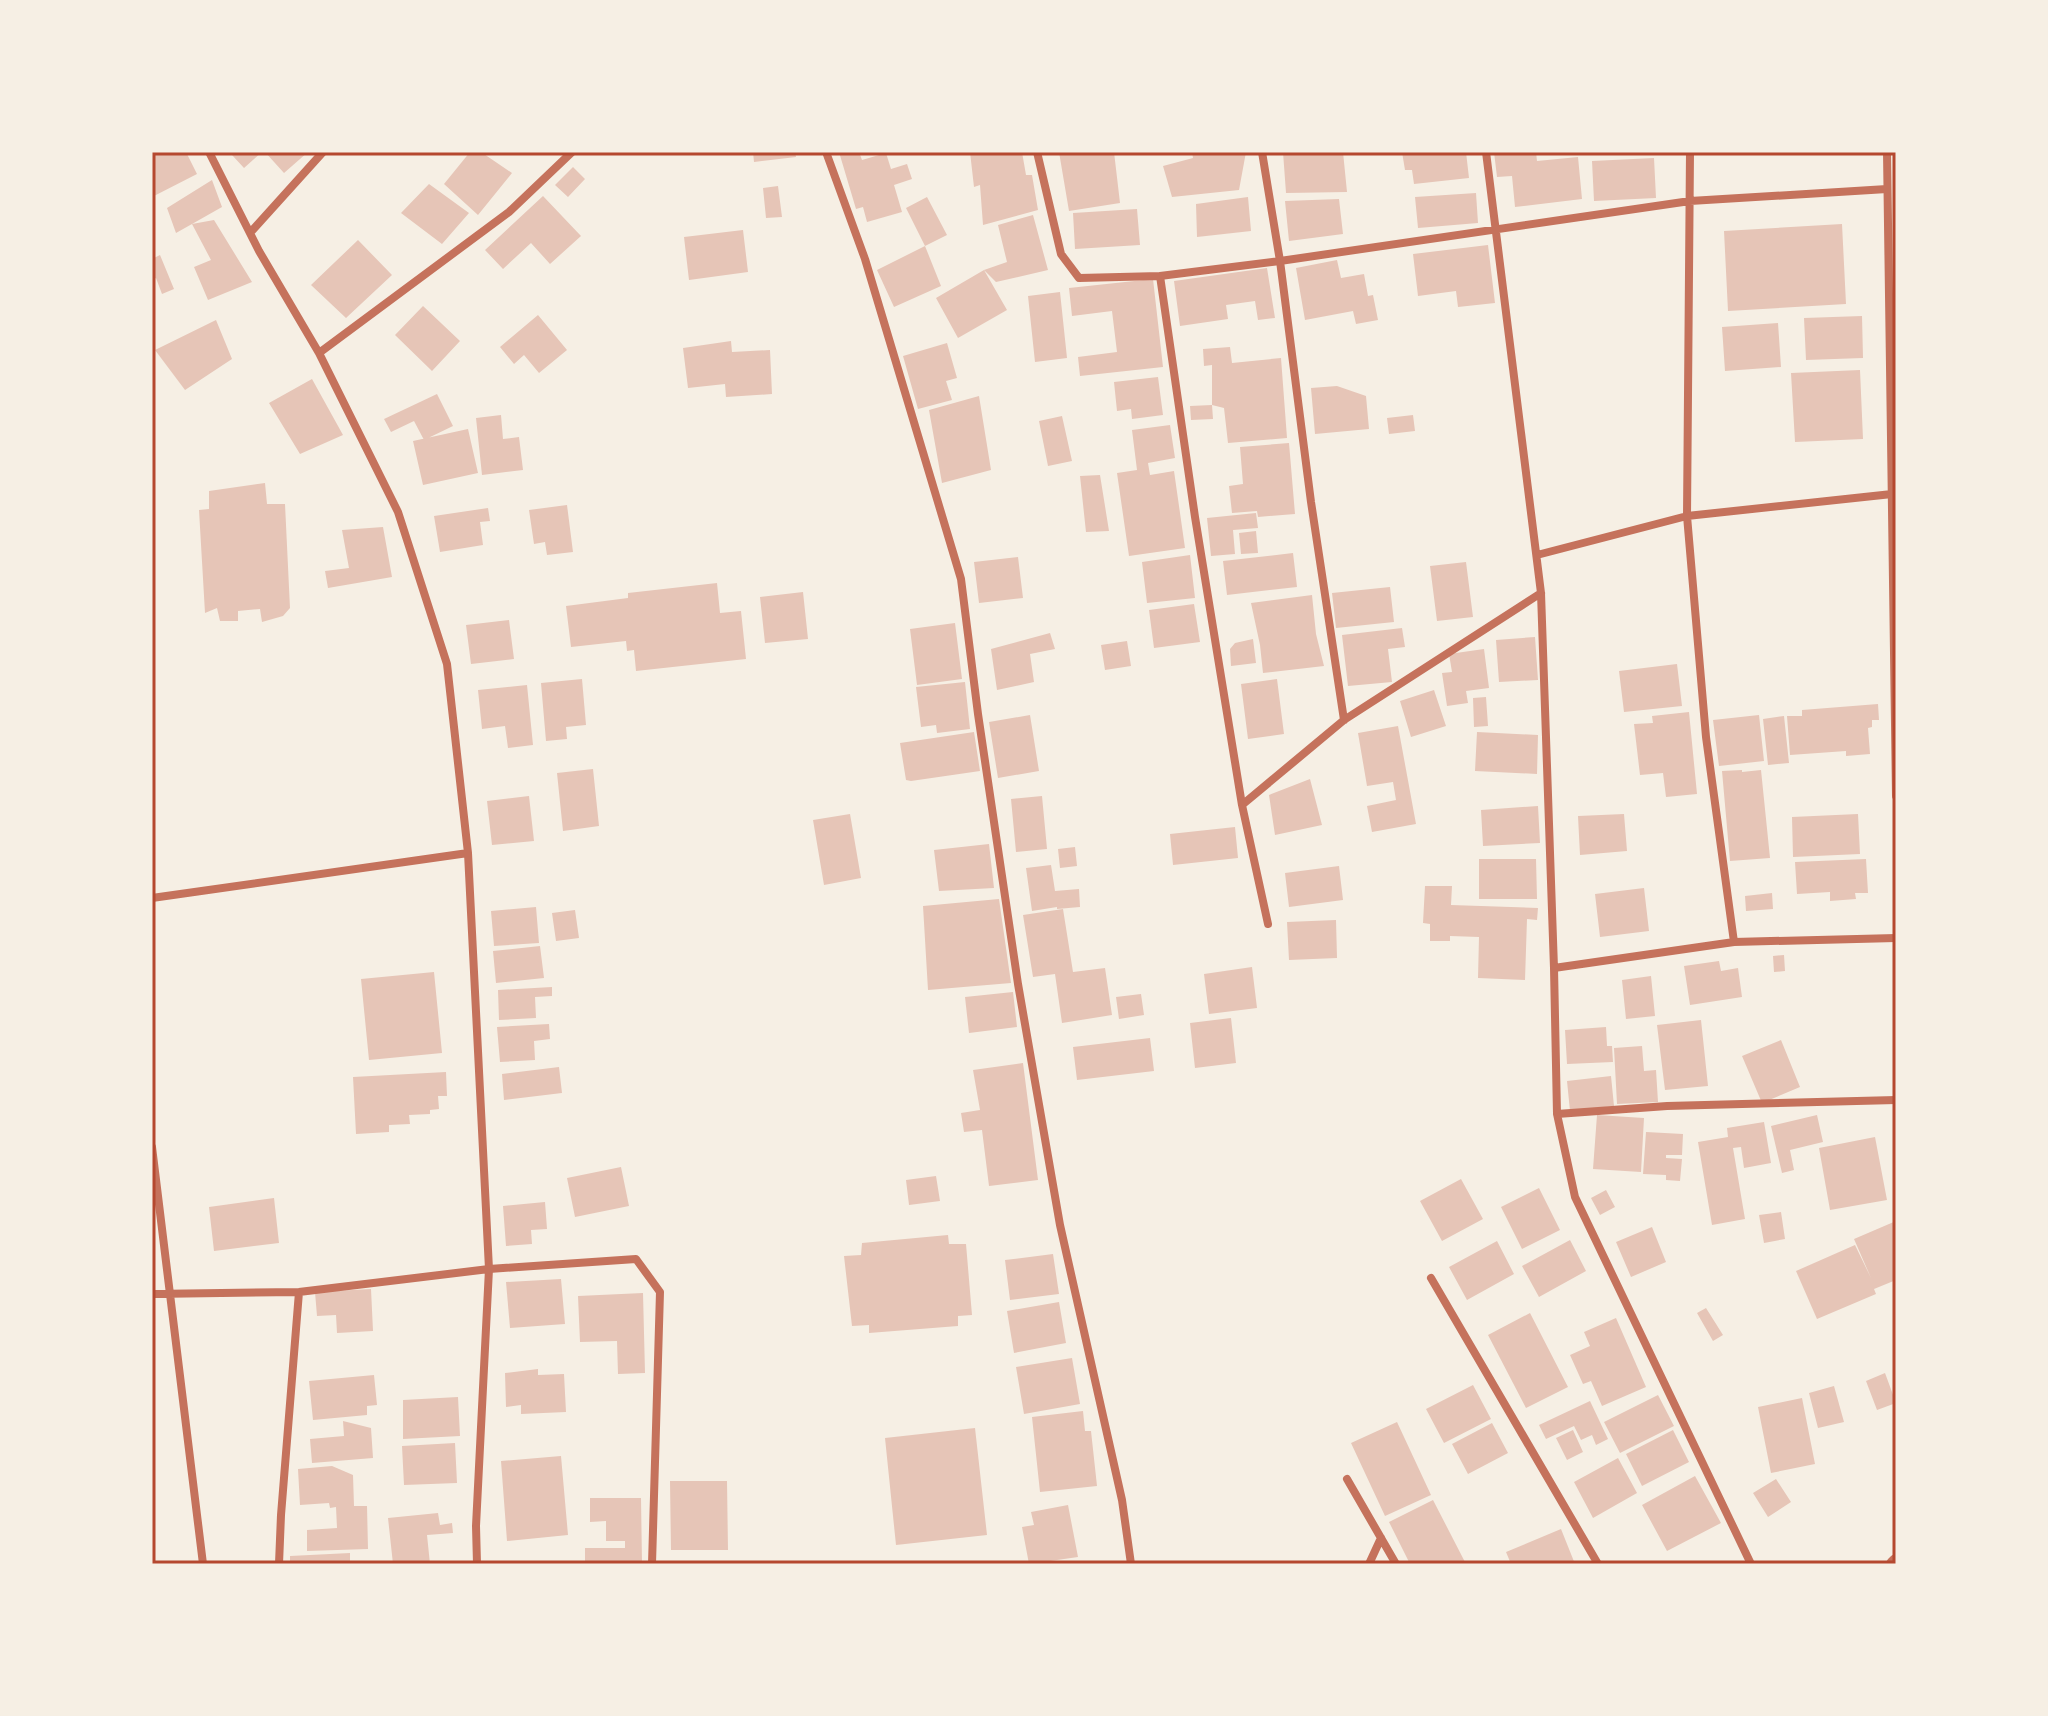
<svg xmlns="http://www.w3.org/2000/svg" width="2048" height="1716" viewBox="0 0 2048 1716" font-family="Barlow,sans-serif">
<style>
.building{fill:#e6c5b7}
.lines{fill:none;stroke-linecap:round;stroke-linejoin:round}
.minor{stroke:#c5725c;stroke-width:8}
.tertiary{stroke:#c5725c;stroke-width:14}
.neatline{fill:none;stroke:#b5482f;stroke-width:3}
</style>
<rect width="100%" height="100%" fill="#f6efe4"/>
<path class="building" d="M154 152H186L197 174 152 197V153Z
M235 152H262L244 168 232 155Z
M265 152H308L284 173Z
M470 152H481L512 173 478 215 444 184Z
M753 152H795L796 157 754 162Z
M839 152H859L862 160 886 153 891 169 907 164 912 179 894 185 902 212 867 222 863 207 856 209Z
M970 152H1022L1026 175H1032L1038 210 983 225 980 185 974 187Z
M1059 152H1114L1120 203 1069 211Z
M1192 152H1246L1239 190 1172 197 1163 166 1193 158Z
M1283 152H1343L1347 192 1286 193Z
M1402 152H1466L1469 178 1414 184 1412 170H1405Z
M1494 152H1536L1537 161 1578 157 1582 199 1515 207 1512 176 1497 177Z
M1654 158 1656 198 1594 201 1592 161Z
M573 167 585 179 568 197 555 185Z
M212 180 222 207 192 224 214 220 252 282 208 300 194 267 211 260 192 224 176 233 167 208Z
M429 184 469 213 442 244 401 213Z
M778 186 782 217 766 218 763 188Z
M1476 193 1478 223 1418 228 1415 197Z
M543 196 581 236 550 264 531 243 503 269 485 250Z
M927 197 947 235 925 246 906 208Z
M1248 197 1251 231 1197 237 1196 204Z
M1339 199 1343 234 1289 241 1285 201Z
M1137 209 1140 245 1075 249 1073 213Z
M1033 215 1048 270 996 282 984 270 1007 310 958 338 936 298 984 270 1007 262 998 225Z
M1842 224 1846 304 1728 311 1724 231Z
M743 230 748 272 689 280 684 237Z
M358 240 392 275 346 318 311 285Z
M1488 245 1495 303 1458 307 1456 291 1418 296 1413 254Z
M925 246 941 286 894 307 877 270Z
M160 255 174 289 162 294 156 278 152 280V259Z
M1337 260 1341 278 1364 274 1368 296 1373 295 1378 320 1356 324 1353 311 1305 320 1296 268Z
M1267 268 1275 318 1258 320 1255 301 1226 305 1228 319 1180 326 1174 281Z
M1153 279 1163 367 1080 376 1078 357 1117 352 1112 311 1072 316 1069 288Z
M1060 292 1067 358 1035 362 1028 296Z
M423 306 460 341 432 371 395 335Z
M538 315 567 350 539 373 524 355 514 364 500 347Z
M1862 316 1863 358 1806 360 1804 318Z
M216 320 232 359 185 390 155 350Z
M1778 323 1781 367 1725 371 1722 327Z
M731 341 732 352 770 350 772 394 726 397 725 384 688 388 683 348Z
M947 343 957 378 946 381 952 400 918 409 903 356Z
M1230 347 1232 363 1281 358 1287 438 1228 443 1224 408 1212 405 1213 419 1191 420 1190 406 1212 405V365L1204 366 1203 349Z
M1860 370 1863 439 1795 442 1791 373Z
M1158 377 1163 415 1132 419 1131 409 1117 411 1114 382Z
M312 379 343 435 300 454 269 403Z
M1337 386 1366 396 1369 429 1315 434 1311 388Z
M437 394 453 426 424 440 414 421 391 432 384 419Z
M979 396 991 470 942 483 929 410Z
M501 415 503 439 519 437 523 470 482 475 476 418Z
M1413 415 1415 431 1389 434 1387 418Z
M1062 416 1072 461 1048 466 1039 421Z
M1170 425 1175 458 1148 463 1150 475 1174 471 1185 548 1129 556 1117 473 1137 470 1132 430Z
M468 429 478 473 423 485 413 441Z
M1289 443 1295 514 1258 517 1257 511 1232 513 1229 486 1243 484 1240 447Z
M1100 475 1109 531 1086 532 1080 476Z
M265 483 267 504H285L290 608 283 616 262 622 260 609 238 611V621H220L217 608 205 613 199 510 209 509V491Z
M567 505 573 552 547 555 545 542 534 544 529 510Z
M488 508 490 521 480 522 483 545 440 552 434 516Z
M1256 513 1258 528 1233 530 1235 554 1211 556 1207 518Z
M383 527 392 577 328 588 325 571 349 568 342 530Z
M1256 531 1258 553 1241 554 1239 533Z
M1293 553 1297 587 1227 595 1223 561Z
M1190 555 1195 598 1147 603 1142 562Z
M1018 557 1023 598 979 603 974 562Z
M1466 562 1473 617 1437 621 1430 566Z
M717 583 720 613 741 611 746 659 636 671 634 650 627 651 626 641 571 647 566 606 628 598V593Z
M1390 587 1394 622 1336 628 1332 593Z
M803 592 808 639 765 643 760 597Z
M1312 595 1316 634 1324 666 1263 673 1260 645 1251 603Z
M1194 604 1200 642 1154 648 1149 610Z
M509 620 514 659 471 664 466 625Z
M955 623 962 679 917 685 910 629Z
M1402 628 1405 647 1388 649 1392 682 1348 686 1342 635Z
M1050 633 1055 649 1030 654 1034 682 997 690 991 649Z
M1535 637 1538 680 1499 682 1496 640Z
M1253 639 1256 663 1231 666 1230 649 1235 643Z
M1127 641 1131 666 1105 670 1101 645Z
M1484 649 1489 688 1466 691 1468 703 1447 706 1442 673 1452 672 1449 654Z
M1677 664 1682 706 1624 712 1619 671Z
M582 679 586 725 566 727 567 739 546 741 541 683Z
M1277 679 1284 734 1248 739 1241 684Z
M965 682 970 729 937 733 936 725 921 727 916 687Z
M527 685 533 745 508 748 505 726 482 729 478 690Z
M1434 690 1446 726 1411 737 1400 701Z
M1486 697 1488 726 1474 727 1473 698Z
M1878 704 1879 720H1872V727L1868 728 1870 754 1846 756V751L1790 755 1787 716H1802V710Z
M1689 712 1697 794 1666 797 1663 773 1640 775 1634 724 1653 723 1652 716Z
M1030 715 1039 771 998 778 989 722Z
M1759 715 1764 761 1719 766 1713 720Z
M1784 716 1789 763 1768 765 1763 719Z
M1398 726 1416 824 1372 832 1367 806 1396 800 1393 782 1367 786 1358 733Z
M974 732 980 771 911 781 906 780 900 743Z
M1477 732 1538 735 1537 774 1475 771Z
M593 769 599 826 563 831 557 773Z
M1742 770V772L1761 770 1770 858 1730 861 1722 771Z
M1310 779 1322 825 1275 835 1269 795Z
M529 796 534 841 492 845 487 801Z
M1042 796 1047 849 1016 852 1011 799Z
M1538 806 1540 843 1483 846 1481 810Z
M850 814 861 878 824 885 813 820Z
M1624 814 1627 851 1580 855 1578 816Z
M1858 814 1860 854 1793 857 1792 817Z
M1235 827 1238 858 1173 865 1170 834Z
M989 844 994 888 939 891 934 850Z
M1075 847 1077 866 1060 868 1058 849Z
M1479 859H1536L1537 899H1479Z
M1866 859 1868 893H1855L1856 899 1830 901V892L1797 894 1795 862Z
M1051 865 1055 891 1079 889 1080 907 1057 909V907L1032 911 1026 868Z
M1339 866 1343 900 1289 907 1285 873Z
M1425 886H1452L1451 905 1538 908 1537 920 1527 919 1525 980 1478 978 1479 937 1450 936V941H1430V924L1423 923Z
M1644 888 1649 931 1600 937 1595 894Z
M1772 893 1773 909 1746 911 1745 896Z
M999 899 1011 983 928 990 923 906Z
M536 907 539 943 494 946 491 911Z
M1063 909 1073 972 1105 968 1112 1015 1062 1023 1055 974 1033 977 1023 915Z
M575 910 579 938 556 941 552 913Z
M1336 920 1337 958 1289 960 1287 922Z
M540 946 544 978 496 983 493 951Z
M1784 955 1785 971 1774 972 1773 956Z
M1719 961 1721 971 1738 968 1742 997 1690 1005 1684 966Z
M1252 967 1257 1008 1209 1014 1204 974Z
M434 972 442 1053 369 1060 361 979Z
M1651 976 1655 1016 1626 1019 1622 980Z
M552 987V996L535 997 536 1018 499 1020 498 990Z
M1013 992 1017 1027 969 1033 965 997Z
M1141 994 1144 1015 1119 1019 1116 997Z
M1231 1018 1236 1063 1195 1068 1190 1023Z
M1701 1020 1708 1086 1665 1090 1657 1025Z
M549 1024 550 1039 534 1041 535 1060 500 1062 497 1027Z
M1606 1027 1607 1046H1612L1613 1062 1567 1064 1565 1030Z
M1150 1038 1154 1071 1077 1080 1073 1047Z
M1781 1040 1800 1087 1762 1103 1742 1056Z
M1642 1046 1644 1071 1656 1070 1658 1102 1617 1104 1614 1048Z
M1023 1063 1038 1180 989 1186 982 1130 964 1132 961 1113 980 1110 973 1070Z
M559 1067 562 1093 504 1100 502 1074Z
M446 1072 447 1096H438L439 1109 430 1110V1114L409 1115 410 1124 389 1125V1132L356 1134 353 1077Z
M1611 1076 1614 1106 1570 1111 1567 1081Z
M1597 1115 1644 1118 1641 1172 1593 1169Z
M1817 1115 1823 1142 1790 1150 1794 1170 1782 1173 1771 1126Z
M1764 1122 1771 1163 1744 1168 1741 1147 1733 1148 1745 1219 1712 1225 1698 1142 1728 1137 1727 1128Z
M1646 1132 1683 1134 1682 1155H1666V1158L1682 1159 1680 1181 1666 1180V1175L1643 1174Z
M1875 1137 1887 1200 1830 1210 1819 1148Z
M621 1167 629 1206 575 1217 567 1178Z
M936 1176 940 1201 909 1205 906 1180Z
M1461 1179 1483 1219 1442 1241 1420 1201Z
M1539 1188 1560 1230 1522 1249 1501 1207Z
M1606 1190 1615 1207 1600 1215 1591 1198Z
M274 1198 279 1243 214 1251 209 1207Z
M545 1202 547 1229 531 1230 532 1244 506 1246 503 1206Z
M1781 1212 1785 1239 1764 1243 1759 1215Z
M1896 1221V1280L1874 1289 1876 1294 1817 1319 1796 1271 1855 1245 1871 1278 1854 1239Z
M1652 1227 1666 1262 1631 1277 1616 1242Z
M948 1235 949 1244H966L972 1315 958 1316V1326L869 1333V1325L852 1326 844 1256 861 1255 862 1243Z
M1570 1240 1586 1271 1539 1297 1522 1266Z
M1497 1241 1514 1274 1467 1300 1449 1267Z
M1053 1254 1059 1294 1010 1300 1005 1260Z
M561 1279 565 1324 510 1328 506 1282Z
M371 1289 373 1331 337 1333 336 1315 317 1316 315 1292Z
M643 1293 645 1373 618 1374 617 1341 580 1342 578 1296Z
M1059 1302 1066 1343 1014 1353 1007 1311Z
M1706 1308 1723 1335 1713 1341 1697 1313Z
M1530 1313 1568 1387 1526 1408 1488 1335Z
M1616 1318 1646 1387 1602 1406 1591 1381 1583 1384 1570 1355 1590 1346 1584 1332Z
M1072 1358 1080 1404 1024 1414 1016 1367Z
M538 1369V1375L564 1374 566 1412 521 1414V1405L506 1407 505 1373Z
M1885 1373 1896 1403 1877 1410 1866 1381Z
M374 1375 377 1405 367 1406V1415L313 1420 309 1381Z
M1473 1385 1491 1419 1444 1443 1426 1409Z
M1834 1386 1844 1422 1818 1428 1809 1393Z
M1658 1395 1674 1426 1620 1453 1604 1422Z
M458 1397 460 1436 403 1439V1400Z
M1802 1398 1815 1464 1771 1473 1758 1407Z
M1590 1401 1608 1439 1596 1445 1592 1435 1581 1440 1574 1426 1546 1439 1539 1425Z
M1083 1411 1085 1431H1091L1097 1486 1040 1492 1032 1417Z
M343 1421 371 1428 373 1458 312 1463 310 1439 344 1436Z
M1397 1422 1431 1495 1385 1516 1351 1443Z
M1492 1423 1508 1453 1468 1474 1452 1444Z
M975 1428 987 1535 896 1545 885 1438Z
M1573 1430 1583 1452 1567 1460 1556 1438Z
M1673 1430 1689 1462 1642 1486 1626 1454Z
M455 1443 457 1483 404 1485 402 1446Z
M561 1456 568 1535 507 1541 501 1461Z
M1618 1458 1637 1493 1593 1518 1574 1482Z
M332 1466 353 1475 354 1506H367L368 1549 307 1551V1530L337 1528 336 1507 330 1508 329 1503 300 1505 298 1469Z
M1695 1476 1721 1523 1667 1551 1642 1505Z
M1776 1479 1791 1502 1768 1517 1753 1493Z
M670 1481H727L728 1550H671Z
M590 1498H641L642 1564H585V1548H625V1541H606V1521L590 1522Z
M1433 1500 1466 1564H1410L1389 1522Z
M1068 1505 1078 1557 1029 1564 1022 1527 1034 1525 1031 1512Z
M438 1513 440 1525 452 1523 453 1533 427 1535 430 1564H393L388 1518Z
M1561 1529 1575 1564H1511L1506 1552Z
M350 1553V1564H290V1556Z"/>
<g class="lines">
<path class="minor" d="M209 152 259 251 319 353 398 512 447 664 468 853 489 1269 636 1259 660 1292 652 1564
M826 152 865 259 961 579 978 714 1018 984 1060 1225 1122 1500 1131 1564
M1037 152 1061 254 1079 278 1160 276 1195 517 1242 805 1344 720 1541 593
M1262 152 1280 261 1311 502 1344 720
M1486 152 1541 593 1554 968 1557 1114 1575 1197 1751 1564
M1887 152 1896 796
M250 233 323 152
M1160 276 1280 261 1690 201 1887 189
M319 353 509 212 572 152
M1537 555 1687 516 1892 494
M1242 805 1268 924
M152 898 468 853
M1734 942 1896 938
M1554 968 1734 942 1706 737 1687 516 1690 152
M1557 1114 1667 1106 1896 1100
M152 1147 203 1564
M1431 1278 1598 1564
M152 1294 299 1292 489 1269 476 1526 477 1564
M1347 1479 1396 1564
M279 1564 281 1515 299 1292
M1369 1564 1381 1538"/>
<path class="tertiary" d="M1893 1564 1896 1561"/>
</g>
<rect width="2048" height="1716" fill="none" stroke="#f6efe4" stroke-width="308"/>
<rect x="154" y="154" width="1740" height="1408" class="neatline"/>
</svg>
